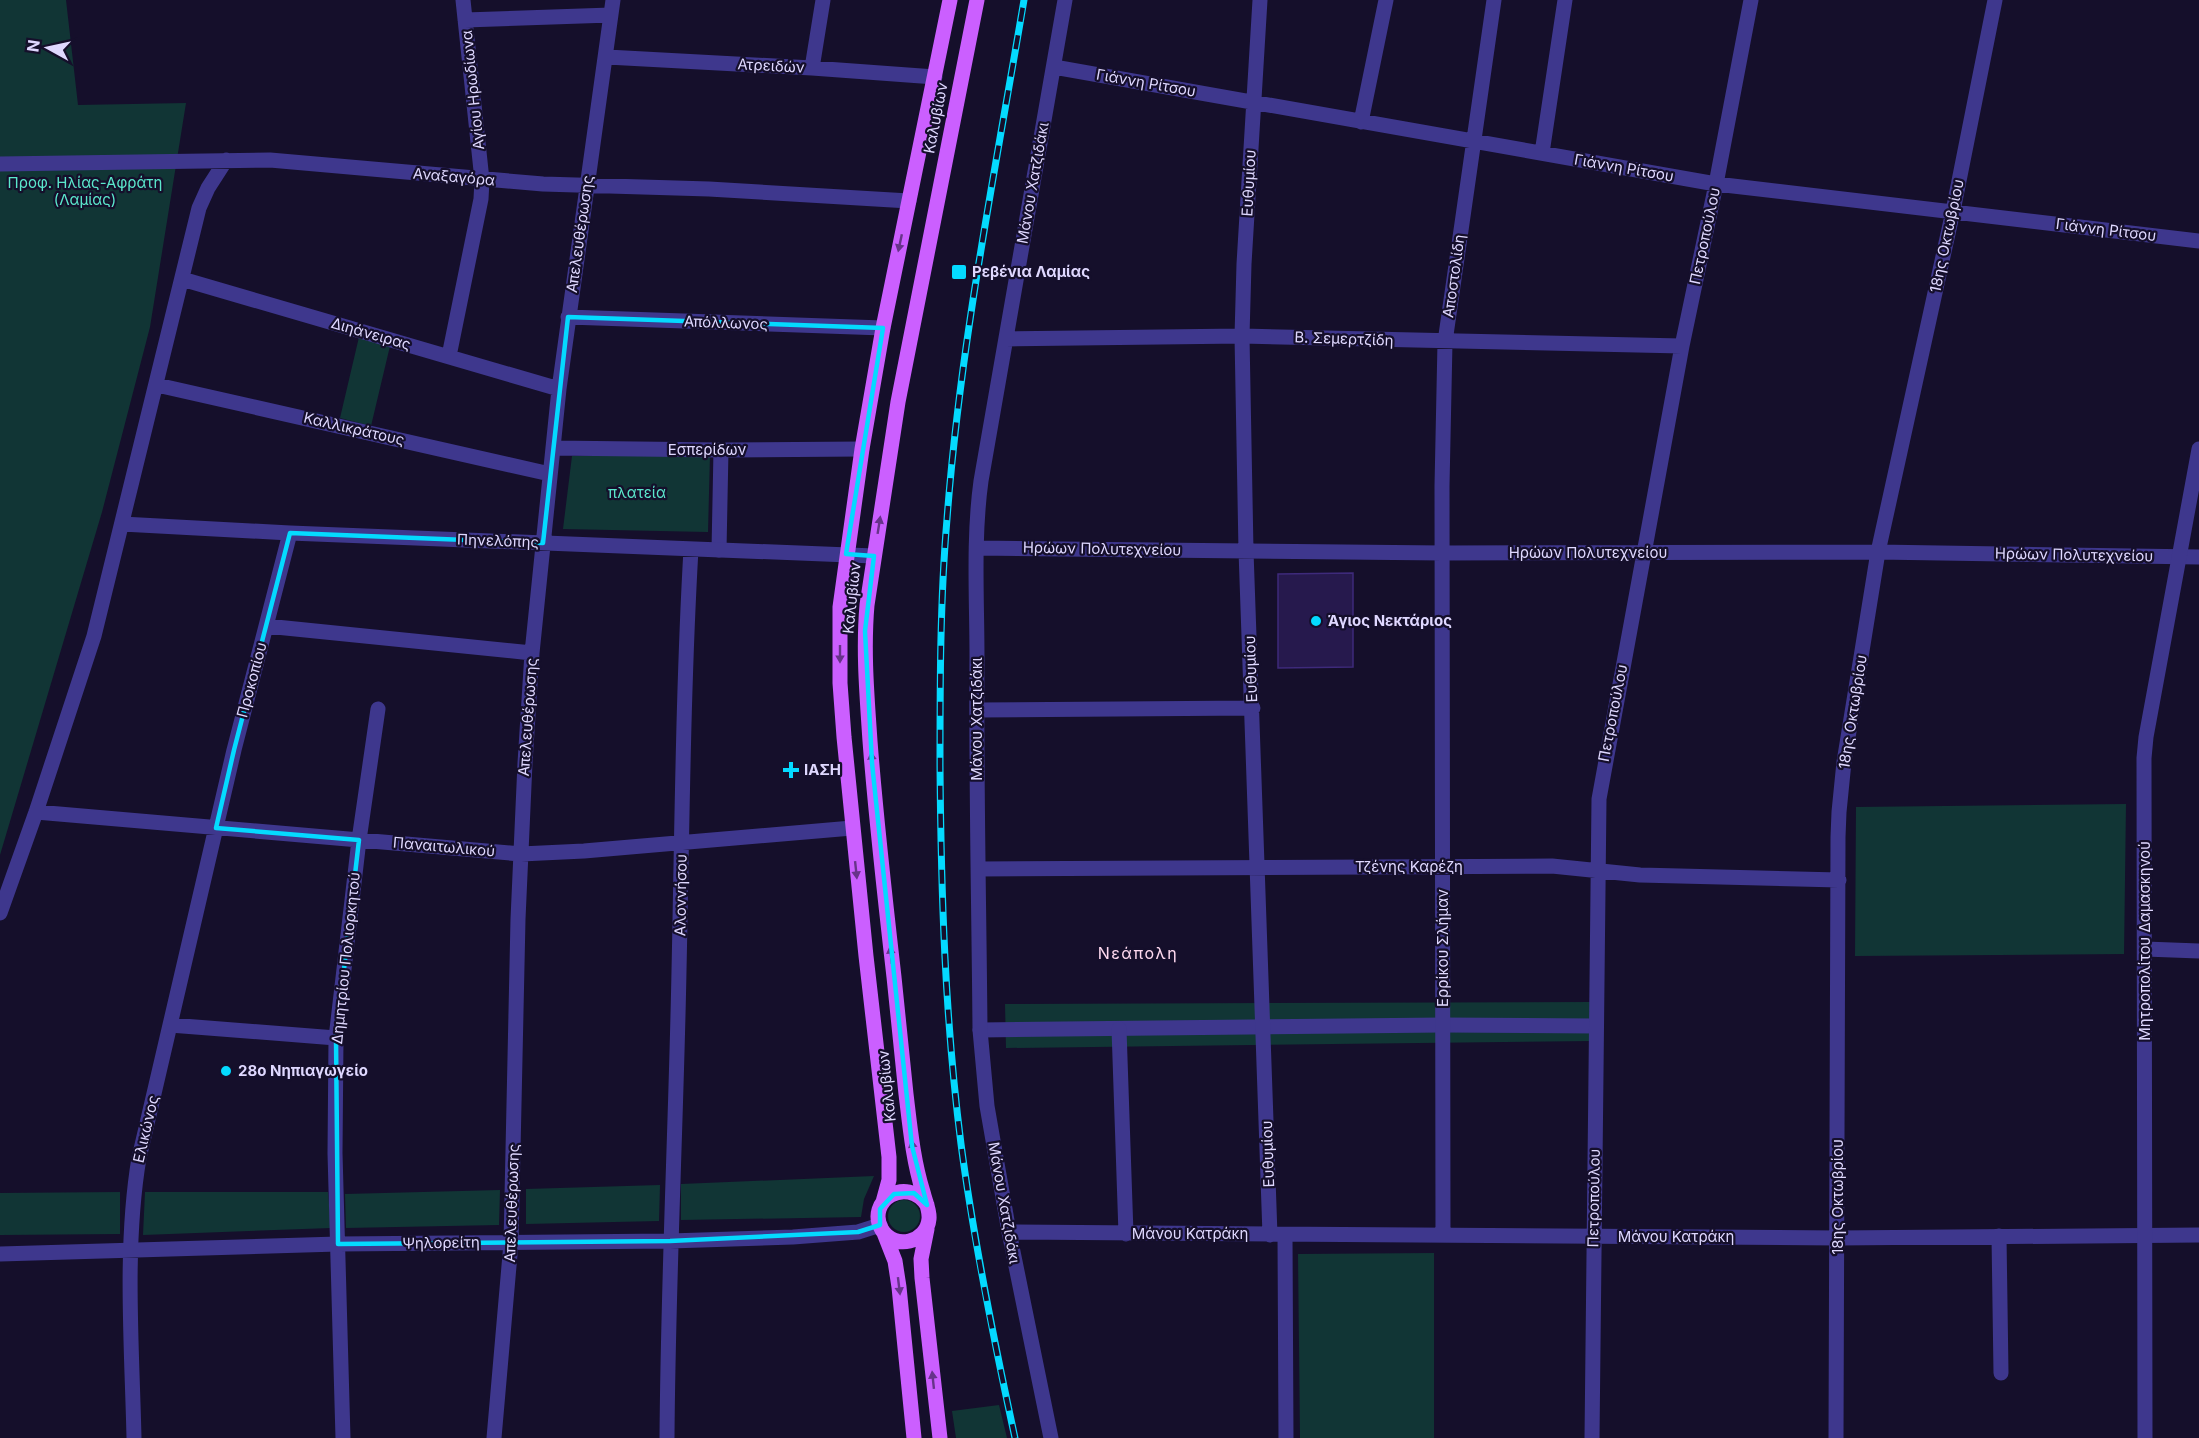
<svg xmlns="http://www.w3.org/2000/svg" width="2199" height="1438" viewBox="0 0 2199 1438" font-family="Inter,sans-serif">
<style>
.green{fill:#113535}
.building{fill:#26194d;stroke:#3e2a7b;stroke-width:1.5}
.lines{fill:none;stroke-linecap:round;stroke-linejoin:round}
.pedestrian{stroke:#3e378d;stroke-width:15}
.minor{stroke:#3e378d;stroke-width:15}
.tertiary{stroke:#3e378d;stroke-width:15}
.primary{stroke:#cb5fff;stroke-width:15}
.rail-casing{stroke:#04daff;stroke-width:7}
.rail{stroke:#150f2b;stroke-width:4.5;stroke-dasharray:14;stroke-linecap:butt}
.oneway{fill:#67338a}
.marked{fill:none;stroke:#04daff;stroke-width:4.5;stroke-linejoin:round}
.poi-dot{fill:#04daff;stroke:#150f2b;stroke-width:2}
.labels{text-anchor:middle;stroke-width:4.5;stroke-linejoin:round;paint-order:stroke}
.street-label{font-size:15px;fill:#dfd8ff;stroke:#150f2b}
.park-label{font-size:15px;fill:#5be8cc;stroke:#150f2b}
.poi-label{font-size:15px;font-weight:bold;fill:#dfd8ff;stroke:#150f2b;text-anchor:start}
.neighbourhood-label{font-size:16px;letter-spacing:1.5px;fill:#ffdaf0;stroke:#150f2b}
</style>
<rect width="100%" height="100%" fill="#150f2b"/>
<path class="green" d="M0 0H66L78 105 186 103 150 327 102 512 0 855Z
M359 337 390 346 371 426 340 418Z
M710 455 708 532 563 529 572 456Z
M2126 804 2124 954 1855 956 1856 807Z
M1593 1002 1592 1041 1006 1048 1005 1004Z
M874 1176 864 1199 861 1217 681 1220V1184Z
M660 1185 659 1221 526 1224V1189Z
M500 1190 499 1225 346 1228 345 1194Z
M120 1192V1234L0 1235V1193Z
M145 1192H328L331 1228 143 1235Z
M888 1216a16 16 0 1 1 32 0a16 16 0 1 1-32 0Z
M1434 1253V1438H1300L1298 1254Z
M999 1405 1007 1438H956L952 1411Z"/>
<path class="building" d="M1353 573V667L1278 668V574Z"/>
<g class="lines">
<path class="pedestrian" d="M719 550 721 450
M980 1030 1443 1025 1596 1026"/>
<path class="minor" d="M1260 0 1244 264 1242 336 1246 551 1270 1235
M465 20 611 15
M607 57 812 68 935 77
M1054 67 1716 184 2199 241
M812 68 823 0
M1361 122 1386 0
M1542 153 1565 0
M0 164 270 160 543 184 709 189 909 201
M182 279 559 389
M568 317 883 328
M1006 339 1242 336 1682 346
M449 356 481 199 482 180 463 0
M157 385 550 474
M553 448 721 450 862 449
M122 524 290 533 874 556
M977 548 1443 553 1878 552 2199 557
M266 626 532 653
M977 710 1253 708
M36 812 521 854 584 851 852 828
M979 869 1552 866 1640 875 1839 880
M0 913 36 812 94 636 199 208 208 188 226 160
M2145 949 2199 951
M170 1025 336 1038
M1119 1029 1126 1234
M1009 1232 1838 1238 2199 1235
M1285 1235 1286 1438
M1443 1235 1442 486 1445 342 1494 0
M1999 1236 2001 1373
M0 1254 338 1244 670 1241 793 1237 858 1232 880 1225
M134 1438C132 1348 124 1247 139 1158L234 750 290 533
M343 1438 335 1153 336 1038 359 840 378 709
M494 1438 511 1243 518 919 525 763 532 653 559 389 613 0
M667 1438C668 1282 676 1126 679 971 682 830 683 689 691 549
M1051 1438 1009 1232 987 1106 980 1030C979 906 976 782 977 658 977 599 973 539 981 481L1065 0
M1592 1438 1599 799 1682 346 1716 184 1751 0
M1836 1438 1838 837 1839 812 1844 762 1878 552 1953 211 1995 0"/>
<path class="tertiary" d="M2145 1438 2144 758 2146 737 2199 449"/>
<path class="primary" d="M883 1202 889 1180V1157L866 956 844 737 840 683V607L862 449 883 328 950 0
M927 1205C907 1175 865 1201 882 1230 895 1251 927 1242 929 1219 930 1210 925 1201 923 1192 913 1160 910 1127 906 1094 902 1055 898 1016 894 977 885 898 876 820 870 741 867 696 863 651 867 605L898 402 977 0
M927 1229 921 1259 922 1278 940 1438
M884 1233 895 1261 899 1287 914 1438"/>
<g class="rail-casing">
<path id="rail" d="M1015 1438C994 1341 974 1243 961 1144 945 1019 941 892 940 766 940 684 940 601 947 519 960 345 995 172 1024 0"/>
</g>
<use href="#rail" class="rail"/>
</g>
<defs><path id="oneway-solid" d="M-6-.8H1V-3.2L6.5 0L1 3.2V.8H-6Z" transform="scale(1.5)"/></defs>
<g class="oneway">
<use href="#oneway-solid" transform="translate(900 243) rotate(102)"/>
<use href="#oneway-solid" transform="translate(879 525) rotate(-81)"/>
<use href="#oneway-solid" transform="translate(840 654) rotate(90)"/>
<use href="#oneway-solid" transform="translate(872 761) rotate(-95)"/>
<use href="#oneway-solid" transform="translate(856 870) rotate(84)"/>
<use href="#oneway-solid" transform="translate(891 955) rotate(-96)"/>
<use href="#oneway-solid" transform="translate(913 1149) rotate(-99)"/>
<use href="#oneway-solid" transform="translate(899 1286) rotate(83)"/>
<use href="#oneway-solid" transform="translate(933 1380) rotate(-96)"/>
</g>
<path class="marked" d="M568 317 883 328 846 554 874 556 865 631 872 763 912 1146 927 1205 914 1193 894 1194 880 1209V1225L858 1232 670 1241 338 1244 336 1038 359 840 216 828 234 750 290 533 543 543Z"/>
<g class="poi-dot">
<rect x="951" y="264" width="16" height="16" rx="3"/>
<circle cx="1316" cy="621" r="6"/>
<path d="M788 761h6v6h6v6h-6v6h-6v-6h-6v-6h6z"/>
<circle cx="226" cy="1071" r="6"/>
</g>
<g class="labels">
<g class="street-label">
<text transform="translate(771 66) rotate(3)" y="5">Ατρειδών</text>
<text transform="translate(1146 83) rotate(10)" y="5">Γιάννη Ρίτσου</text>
<text transform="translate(473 90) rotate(-96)" y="5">Αγίου Ηρωδίωνα</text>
<text transform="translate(936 118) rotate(-79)" y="5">Καλυβίων</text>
<text transform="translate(1624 168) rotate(10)" y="5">Γιάννη Ρίτσου</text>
<text transform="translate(454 177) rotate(5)" y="5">Αναξαγόρα</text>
<text transform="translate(1033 183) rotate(-80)" y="5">Μάνου Χατζιδάκι</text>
<text transform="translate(1249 183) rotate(-87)" y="5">Ευθυμίου</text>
<text transform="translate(2106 230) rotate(7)" y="5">Γιάννη Ρίτσου</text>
<text transform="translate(580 234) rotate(-82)" y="5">Απελευθέρωσης</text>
<text transform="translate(1705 236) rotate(-78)" y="5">Πετροπούλου</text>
<text transform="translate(1947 236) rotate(-78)" y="5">18ης Οκτωβρίου</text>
<text transform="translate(1454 276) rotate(-82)" y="5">Αποστολίδη</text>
<text transform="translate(726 323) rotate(2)" y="5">Απόλλωνος</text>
<text transform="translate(371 334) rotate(16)" y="5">Διηάνειρας</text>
<text transform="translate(1344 339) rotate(2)" y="5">Β. Σεμερτζίδη</text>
<text transform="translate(354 429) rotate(13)" y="5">Καλλικράτους</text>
<text x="707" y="455">Εσπερίδων</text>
<text transform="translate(498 541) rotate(2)" y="5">Πηνελόπης</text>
<text transform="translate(1102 549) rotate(1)" y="5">Ηρώων Πολυτεχνείου</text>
<text x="1588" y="558">Ηρώων Πολυτεχνείου</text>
<text transform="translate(2074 555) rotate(1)" y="5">Ηρώων Πολυτεχνείου</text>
<text transform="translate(852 598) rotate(-84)" y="5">Καλυβίων</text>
<text transform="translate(1251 669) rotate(-92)" y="5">Ευθυμίου</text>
<text transform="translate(252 680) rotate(-75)" y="5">Προκοπίου</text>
<text transform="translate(1853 712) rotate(-81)" y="5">18ης Οκτωβρίου</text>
<text transform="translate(1613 713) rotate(-79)" y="5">Πετροπούλου</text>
<text transform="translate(528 717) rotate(-86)" y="5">Απελευθέρωσης</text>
<text transform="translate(977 719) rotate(-90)" y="5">Μάνου Χατζιδάκι</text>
<text transform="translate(444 847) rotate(5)" y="5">Παναιτωλικού</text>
<text x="1409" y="872">Τζένης Καρέζη</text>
<text transform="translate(681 895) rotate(-89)" y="5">Αλοννήσου</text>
<text transform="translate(2145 941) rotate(-90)" y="5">Μητροπολίτου Δαμασκηνού</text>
<text transform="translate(1443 948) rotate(-90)" y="5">Ερρίκου Σλήμαν</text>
<text transform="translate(346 958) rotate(-84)" y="5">Δημητρίου Πολιορκητού</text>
<text transform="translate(887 1086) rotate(-96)" y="5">Καλυβίων</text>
<text transform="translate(146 1129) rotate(-77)" y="5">Ελικώνος</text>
<text transform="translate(1268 1154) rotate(-92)" y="5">Ευθυμίου</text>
<text transform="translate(1838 1197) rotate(-90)" y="5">18ης Οκτωβρίου</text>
<text transform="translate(1594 1198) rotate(-89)" y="5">Πετροπούλου</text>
<text transform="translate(512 1203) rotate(-88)" y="5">Απελευθέρωσης</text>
<text transform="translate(1004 1203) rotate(80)" y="5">Μάνου Χατζιδάκι</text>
<text x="1190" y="1239">Μάνου Κατράκη</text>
<text x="1676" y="1242">Μάνου Κατράκη</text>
<text transform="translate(441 1243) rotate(-1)" y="5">Ψηλορείτη</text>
</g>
<g class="park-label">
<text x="85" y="188">Προφ. Ηλίας-Αφράτη<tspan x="85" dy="17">(Λαμίας)</tspan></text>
<text x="637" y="498">πλατεία</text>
</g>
<g class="poi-label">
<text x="972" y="277">Ρεβένια Λαμίας</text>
<text x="1328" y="626">Άγιος Νεκτάριος</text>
<text x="804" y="775">ΙΑΣΗ</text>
<text x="238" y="1076">28ο Νηπιαγωγείο</text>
</g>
<g class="neighbourhood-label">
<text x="1138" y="959">Νεάπολη</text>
</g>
</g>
<g transform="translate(48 48) rotate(278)" stroke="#150f2b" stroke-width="4.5" paint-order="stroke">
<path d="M0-4.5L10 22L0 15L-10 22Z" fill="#dfd8ff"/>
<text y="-9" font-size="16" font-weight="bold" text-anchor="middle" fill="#dfd8ff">N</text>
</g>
</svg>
